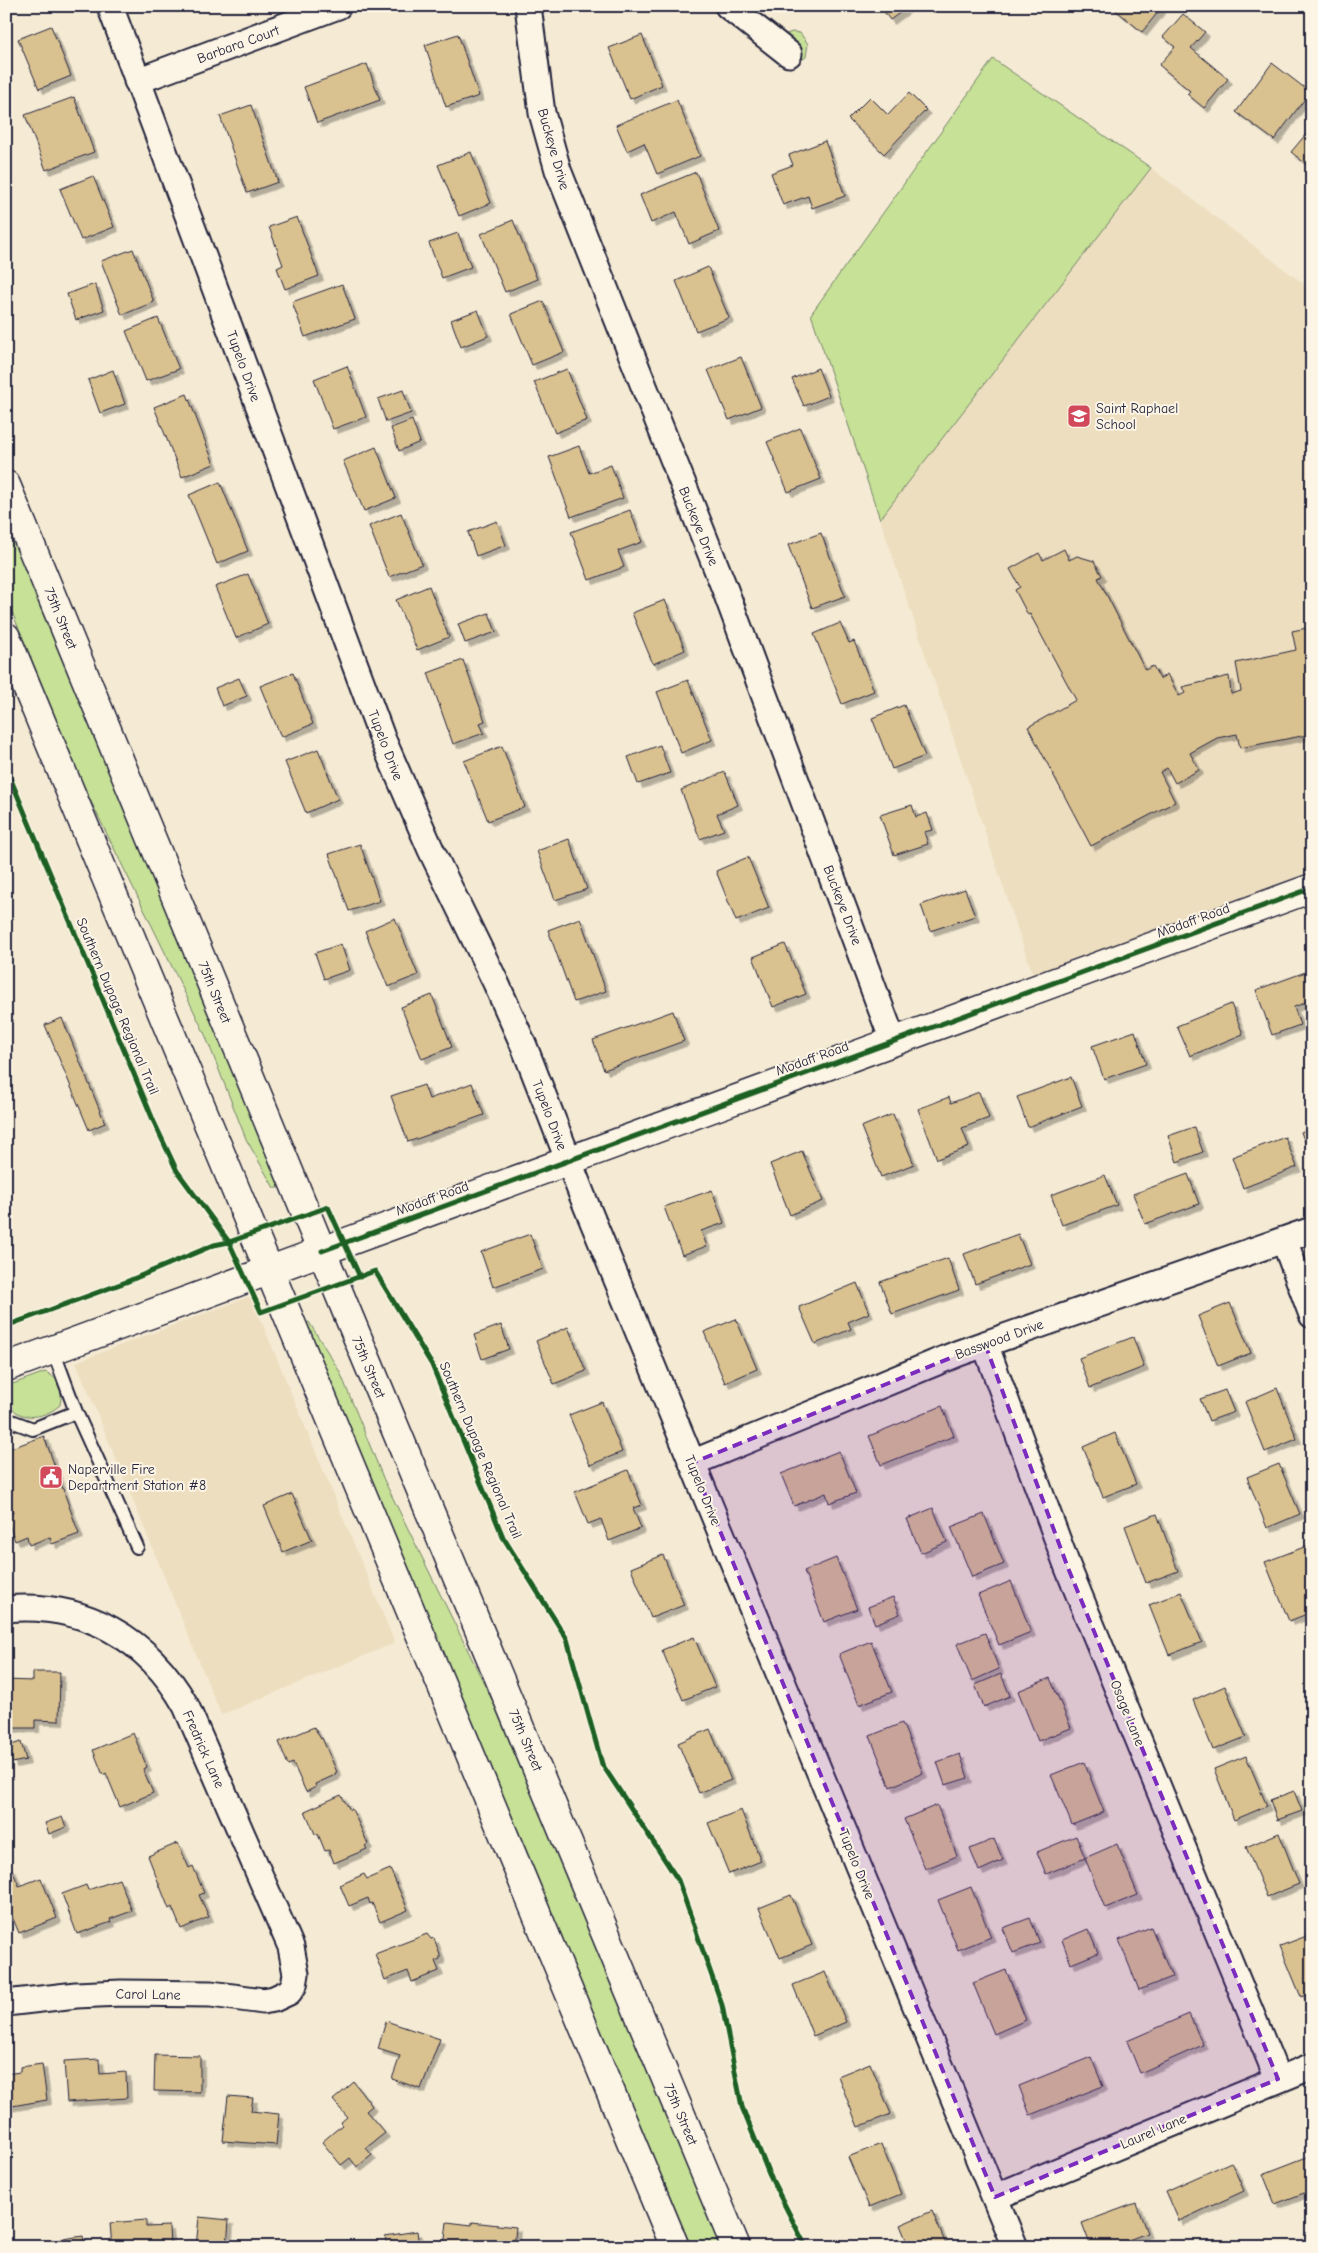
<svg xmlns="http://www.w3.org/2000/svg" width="1318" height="2253" viewBox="0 0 1318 2253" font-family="'Comic Neue',sans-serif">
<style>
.built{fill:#eddec0}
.green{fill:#c7e197;stroke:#748269}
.building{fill:#dac190;stroke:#22223b;filter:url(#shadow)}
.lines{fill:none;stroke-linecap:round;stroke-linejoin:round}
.service-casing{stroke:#22223b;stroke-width:16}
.minor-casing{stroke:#22223b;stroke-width:29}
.tertiary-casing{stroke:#22223b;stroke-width:31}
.secondary-casing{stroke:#22223b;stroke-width:31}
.service{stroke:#fcf5e5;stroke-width:12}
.minor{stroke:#fcf5e5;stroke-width:25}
.tertiary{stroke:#fcf5e5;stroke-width:28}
.secondary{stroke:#fcf5e5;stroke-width:28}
.cycleway-casing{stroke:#fcf5e5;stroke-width:8}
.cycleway{stroke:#1b5e20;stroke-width:5}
.marked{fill:#7b2cbf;fill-opacity:0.2;stroke:#7b2cbf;stroke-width:4;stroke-dasharray:10 6;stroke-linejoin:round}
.labels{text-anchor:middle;stroke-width:4;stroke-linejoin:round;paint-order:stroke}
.street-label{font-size:14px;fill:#22223b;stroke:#fcf5e5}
.poi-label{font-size:14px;fill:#22223b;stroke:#fcf5e5;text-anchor:start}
</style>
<defs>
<filter id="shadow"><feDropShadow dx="4.5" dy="4.5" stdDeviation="0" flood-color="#0004"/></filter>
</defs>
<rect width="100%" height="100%" fill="#f5ebd4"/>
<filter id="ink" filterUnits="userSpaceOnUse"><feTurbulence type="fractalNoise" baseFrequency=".02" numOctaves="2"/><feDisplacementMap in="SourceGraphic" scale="10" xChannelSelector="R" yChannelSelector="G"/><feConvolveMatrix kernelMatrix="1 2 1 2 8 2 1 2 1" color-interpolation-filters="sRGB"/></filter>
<g filter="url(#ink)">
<path class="built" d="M993 59 1151 168 1312 290V601L1308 606 1312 608V871L1033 975 811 314Z
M251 1296 395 1643 221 1715 76 1362Z"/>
<path class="green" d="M792 32 800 33 808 44 806 57 795 64 781 36Z
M993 59 1151 168 880 519 811 314Z
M6 520 281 1188H274L246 1139 204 1032 78 775 6 597Z
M309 1322 340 1372 384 1480 508 1732 722 2247H691L305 1327 306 1323Z
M45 1372C60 1378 63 1390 60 1405 38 1425 0 1419 10 1385Z"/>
<path class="building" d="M880 6H909L890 20Z
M1111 6H1163L1142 32Z
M1183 14 1205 32 1191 48 1228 79 1204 108 1187 94 1190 91 1159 65 1175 47 1163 37Z
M51 26 71 76 39 89 18 39Z
M458 34 479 96 446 107 425 45Z
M642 35 662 85 630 99 609 48Z
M1272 63 1310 92 1274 140 1236 112Z
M367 64 380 100 317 123 304 87Z
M909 93 926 110 884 154 848 119 870 97 888 115Z
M74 97 94 152 46 170 25 115Z
M677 100 700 156 657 174 644 143 627 151 616 125Z
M251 105 278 182 247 193 220 116Z
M1312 127V169L1291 152Z
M825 141 845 196 812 208 808 196 783 205 771 173 793 165 789 155Z
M471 152 491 203 459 216 438 165Z
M696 172 719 231 689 244 676 212 651 223 640 195Z
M93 176 114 227 81 240 60 189Z
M297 217 319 276 285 289 277 268 283 265 269 227Z
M513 220 537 279 505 292 481 234Z
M458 233 471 267 442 278 429 243Z
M133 249 154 302 122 315 101 261Z
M708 267 729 318 696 331 676 281Z
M95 284 104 310 76 320 67 294Z
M342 284 355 319 305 337 292 302Z
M543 301 564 352 532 365 511 314Z
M478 310 488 336 461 347 451 320Z
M158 318 179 369 146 381 126 331Z
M741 357 761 407 729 420 708 370Z
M347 366 366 417 333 429 314 379Z
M818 368 829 396 804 406 792 379Z
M567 369 587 420 555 433 534 382Z
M113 370 125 404 100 413 88 380Z
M403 390 411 413 386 422 378 399Z
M187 394 214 464 182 477 154 407Z
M412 420 420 442 399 451 391 428Z
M800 428 821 479 788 492 767 442Z
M579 446 589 473 611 465 623 498 571 517 549 457Z
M376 447 396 498 364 511 343 461Z
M220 482 248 551 217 564 189 495Z
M630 510 642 542 618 551 624 567 589 580 571 532Z
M401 513 422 564 389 577 369 526Z
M497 521 506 545 476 556 468 532Z
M821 533 845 596 812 608 788 545Z
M1064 549 1069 560 1077 556 1094 561 1102 576 1098 578 1145 670 1153 666 1160 679 1167 674 1179 696 1185 693 1182 687 1229 676 1231 694 1241 691 1236 663 1296 650 1292 631 1312 627V734L1240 748 1237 734 1217 738 1190 753 1199 770 1175 783 1167 768 1160 772 1175 802 1091 846 1028 727 1076 700 1030 614 1028 615 1015 590 1020 587 1010 569 1039 553 1043 560Z
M248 574 268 624 236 638 215 587Z
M429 586 449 637 417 650 396 600Z
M665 600 685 650 653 664 632 613Z
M489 613 496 632 465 643 458 624Z
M840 623 849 643 854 641 874 691 842 704 814 634Z
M463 660 485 721 480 723 484 733 453 744 428 673Z
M293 673 313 724 281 737 260 686Z
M239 678 247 696 222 706 215 688Z
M688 680 712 740 681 753 657 692Z
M904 705 925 756 892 769 872 718Z
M660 745 670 773 638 784 628 757Z
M502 746 525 807 488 821 464 761Z
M318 749 338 799 306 813 285 762Z
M725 772 738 805 717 814 724 830 700 839 681 790Z
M912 805 916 817 927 813 933 830 924 832 928 844 894 855 880 815Z
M569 839 587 889 555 900 537 851Z
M360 844 380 901 349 911 329 854Z
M748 857 769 908 736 921 716 871Z
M965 889 975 916 930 931 921 905Z
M395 918 418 975 388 987 365 931Z
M580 918 606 991 574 1002 548 930Z
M341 944 350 970 324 979 315 953Z
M785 944 806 994 773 1007 753 957Z
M1311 970 1312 1000 1294 1007 1300 1025 1272 1035 1256 990Z
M432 995 452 1047 422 1059 401 1007Z
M1231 1004 1243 1034 1190 1056 1177 1026Z
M673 1011 684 1041 604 1070 593 1040Z
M62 1018 105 1123 89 1130 45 1025Z
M1135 1031 1146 1064 1104 1079 1092 1046Z
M1071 1077 1082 1106 1028 1127 1017 1097Z
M472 1083 484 1115 408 1142 391 1096 424 1085 429 1099Z
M979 1092 989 1118 962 1128 969 1147 937 1159 918 1109 949 1097 951 1103Z
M893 1114 914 1164 881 1177 861 1127Z
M1194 1127 1203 1152 1177 1162 1168 1136Z
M1312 1128V1161L1301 1132Z
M1285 1137 1297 1167 1243 1188 1232 1157Z
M802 1151 823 1201 790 1215 770 1164Z
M1188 1174 1199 1204 1145 1224 1133 1194Z
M1105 1175 1117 1205 1062 1225 1051 1195Z
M712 1190 724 1223 701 1231 707 1246 682 1255 664 1207Z
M530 1234 543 1269 493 1287 481 1252Z
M1018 1234 1030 1264 975 1284 964 1254Z
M948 1258 959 1290 892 1314 880 1282Z
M857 1283 869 1313 848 1322 851 1329 815 1344 799 1307Z
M1230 1303 1251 1353 1218 1366 1198 1316Z
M736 1319 757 1369 725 1383 704 1332Z
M501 1325 509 1349 482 1359 474 1335Z
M568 1327 586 1371 554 1384 536 1341Z
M1133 1337 1144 1367 1090 1388 1079 1358Z
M1277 1388 1297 1439 1265 1452 1245 1402Z
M1225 1390 1234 1412 1209 1421 1200 1399Z
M602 1402 622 1452 590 1465 569 1415Z
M942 1406 954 1436 881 1465 869 1436Z
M1115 1433 1136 1484 1103 1497 1083 1447Z
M44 1436 79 1534 52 1544 50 1537 29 1545 27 1536 15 1541 6 1517V1515L13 1513 6 1493V1450Z
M839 1451 856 1493 829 1503 826 1493 794 1506 781 1474Z
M1279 1464 1300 1514 1267 1528 1247 1477Z
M628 1470 642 1505 633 1508 641 1528 609 1541 601 1519 588 1524 575 1492Z
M292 1494 312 1540 283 1552 264 1506Z
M933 1508 947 1542 921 1553 907 1519Z
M984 1514 1004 1564 972 1577 951 1527Z
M1157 1514 1178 1571 1146 1583 1125 1526Z
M1312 1544V1580L1307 1582 1312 1593V1612L1289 1621 1265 1562Z
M663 1555 684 1605 651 1618 631 1568Z
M836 1558 857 1609 824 1622 804 1571Z
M1011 1581 1031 1632 999 1645 978 1595Z
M1181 1592 1202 1642 1169 1655 1149 1605Z
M893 1597 900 1614 875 1624 868 1607Z
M985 1633 999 1669 972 1681 957 1644Z
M694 1637 715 1687 683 1700 662 1650Z
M871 1641 892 1692 859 1705 839 1654Z
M33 1672H60L59 1721 35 1720V1728H6V1680L33 1681Z
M1001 1674 1010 1696 984 1707 975 1685Z
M1050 1678 1071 1728 1038 1741 1018 1691Z
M1225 1686 1246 1737 1213 1750 1193 1700Z
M902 1723 923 1773 890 1787 870 1736Z
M314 1727 321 1739 322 1738 337 1772 335 1773V1775L315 1784 316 1787 306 1792 293 1763 288 1765 279 1742Z
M710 1729 731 1780 699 1793 678 1743Z
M133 1733 147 1767 143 1769 153 1793 120 1807 106 1773 103 1775 93 1750Z
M21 1742 26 1760 12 1763 8 1746Z
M960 1754 968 1778 945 1785 937 1762Z
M1246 1756 1267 1806 1234 1820 1214 1769Z
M1084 1762 1104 1812 1072 1825 1051 1775Z
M1294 1791 1302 1811 1277 1820 1270 1800Z
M341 1795 350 1810 352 1809 368 1844 365 1846 367 1849 334 1863 329 1850 325 1851 318 1834H315L305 1811Z
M937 1805 957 1856 925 1869 904 1819Z
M741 1810 761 1861 729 1874 708 1823Z
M62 1817 66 1827 49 1834 45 1823Z
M1279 1833 1299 1884 1267 1897 1246 1847Z
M1076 1836 1085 1858 1046 1874 1037 1852Z
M994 1839 1003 1860 979 1871 970 1849Z
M178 1843 189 1868 193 1866 204 1893 199 1895 209 1917 181 1929 172 1907 169 1909 148 1856Z
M1117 1844 1138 1895 1105 1908 1085 1858Z
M11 1867 19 1886 41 1878 57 1918 19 1933 6 1902V1869Z
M390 1869 408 1910 380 1922 372 1903 370 1904 368 1898 349 1906 340 1885 364 1874 367 1879Z
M119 1879 132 1911 110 1919 111 1922 77 1934 62 1894 86 1885 88 1890Z
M971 1887 991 1937 958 1950 938 1900Z
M791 1895 812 1945 780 1958 759 1908Z
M1030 1918 1040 1943 1013 1953 1003 1928Z
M1151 1927 1172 1977 1139 1990 1119 1940Z
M1088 1929 1098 1953 1071 1964 1062 1940Z
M427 1934 431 1939 434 1938 440 1955V1959L435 1961 439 1971 412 1982 408 1971 385 1980 375 1954Z
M1312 1934V1992L1301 1997 1280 1946Z
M1006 1970 1026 2020 994 2034 973 1983Z
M825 1972 846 2022 813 2036 793 1985Z
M1189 2014 1203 2045 1140 2073 1127 2041Z
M386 2021 440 2039 421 2089 392 2079 400 2056 378 2049Z
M155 2055 200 2056V2092L154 2091Z
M1091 2057 1103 2086 1030 2115 1019 2086Z
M99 2059 100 2074 126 2072 127 2098 67 2102 64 2061Z
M870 2063 891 2114 858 2127 838 2076Z
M42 2064 47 2100 6 2107V2074L20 2072V2067Z
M354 2082 372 2106 366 2111 385 2133 366 2148 372 2155 357 2167 350 2158 341 2165 322 2142 342 2125 340 2123 347 2117 333 2100Z
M228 2096 253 2098 251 2111 279 2114 276 2145 223 2141Z
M881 2144 901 2194 869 2207 848 2157Z
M1312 2155V2190L1275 2204 1263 2174Z
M1231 2162 1244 2191 1179 2221 1166 2191Z
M1136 2203 1147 2233 1110 2247H1091L1082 2223Z
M932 2211 947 2247H909L900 2225Z
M199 2217 229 2220 227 2246 235 2247H196Z
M146 2220V2227L169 2226 170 2247H112L110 2223Z
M447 2222 472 2225V2222L516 2227 514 2247H444Z
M417 2231 419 2247H387L385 2236Z
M83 2236 85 2247H37L36 2243Z"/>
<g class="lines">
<g class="service-casing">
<path id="service" d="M76 1412 137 1547
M6 1419 33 1429 76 1412 53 1350"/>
</g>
<g class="minor-casing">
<path id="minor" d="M110 6 383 740 431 850 496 983 524 1046 582 1195 1015 2247
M528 6 542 113 558 170 724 587 893 1041
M728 6 789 54
M137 81 338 6
M1284 1240 1312 1315
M985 1344 1068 1568 1278 2079
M692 1463 959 1353 1312 1230
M6 1609C84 1602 148 1638 186 1706L291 1947 296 1974 294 1985 289 1992 274 1999 263 2001 211 1994 121 1993 76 1995 6 2003
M995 2197 1312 2066"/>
</g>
<g class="tertiary-casing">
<path id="tertiary" d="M6 1367 1312 888"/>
</g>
<g class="secondary-casing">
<path id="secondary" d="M6 485 346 1310 736 2247
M6 637 675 2247"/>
</g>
<use href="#service" class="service"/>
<use href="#minor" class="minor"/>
<use href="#tertiary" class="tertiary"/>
<use href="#secondary" class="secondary"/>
<g class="cycleway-casing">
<path id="cycleway" d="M6 768 154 1122 177 1171 229 1242 261 1312 375 1271 432 1365 503 1537 567 1639 602 1764 678 1880 722 2005 742 2107 769 2174 806 2247
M322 1251 1312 888
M6 1326 126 1282 214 1245 229 1242 328 1207 360 1277"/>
</g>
<use href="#cycleway" class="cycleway"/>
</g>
</g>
<path class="marked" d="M985 1344 1068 1568 1278 2079 995 2197 692 1463Z"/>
<defs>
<g id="school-square" transform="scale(1.25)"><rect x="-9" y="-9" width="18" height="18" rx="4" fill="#d1495b" stroke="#fcf5e5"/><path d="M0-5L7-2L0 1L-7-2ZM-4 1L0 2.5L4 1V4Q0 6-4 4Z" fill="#fff"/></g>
<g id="civic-square" transform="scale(1.25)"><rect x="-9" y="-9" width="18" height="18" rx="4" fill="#d1495b" stroke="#fcf5e5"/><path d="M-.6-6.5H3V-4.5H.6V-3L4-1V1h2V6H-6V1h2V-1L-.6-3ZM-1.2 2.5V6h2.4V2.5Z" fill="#fff"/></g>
</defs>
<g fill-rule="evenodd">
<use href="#school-square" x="1079" y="416"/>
<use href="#civic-square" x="51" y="1477"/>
</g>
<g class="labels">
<g class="street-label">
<text transform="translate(238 44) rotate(-20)" y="5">Barbara Court</text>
<text transform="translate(554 149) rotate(74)" y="5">Buckeye Drive</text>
<text transform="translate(244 366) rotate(70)" y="5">Tupelo Drive</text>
<text transform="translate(699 526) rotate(68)" y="5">Buckeye Drive</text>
<text transform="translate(61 618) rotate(68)" y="5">75th Street</text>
<text transform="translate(386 745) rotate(69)" y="5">Tupelo Drive</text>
<text transform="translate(843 905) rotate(69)" y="5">Buckeye Drive</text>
<text transform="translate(1193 920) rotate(-20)" y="5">Modaff Road</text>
<text transform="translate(215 992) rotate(68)" y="5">75th Street</text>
<text transform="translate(118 1006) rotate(67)" y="5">Southern Dupage Regional Trail</text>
<text transform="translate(812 1058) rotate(-20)" y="5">Modaff Road</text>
<text transform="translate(550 1115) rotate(69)" y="5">Tupelo Drive</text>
<text transform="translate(432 1198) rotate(-20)" y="5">Modaff Road</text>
<text transform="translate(999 1339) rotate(-20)" y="5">Basswood Drive</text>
<text transform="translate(369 1367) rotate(67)" y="5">75th Street</text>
<text transform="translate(481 1450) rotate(67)" y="5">Southern Dupage Regional Trail</text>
<text transform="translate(703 1490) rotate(68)" y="5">Tupelo Drive</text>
<text transform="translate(1128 1713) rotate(68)" y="5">Osage Lane</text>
<text transform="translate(526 1740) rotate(67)" y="5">75th Street</text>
<text transform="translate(204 1749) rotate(66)" y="5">Fredrick Lane</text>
<text transform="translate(857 1864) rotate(68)" y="5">Tupelo Drive</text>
<text transform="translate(148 1994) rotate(1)" y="5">Carol Lane</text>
<text transform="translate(681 2114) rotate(67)" y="5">75th Street</text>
<text transform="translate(1153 2131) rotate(-23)" y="5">Laurel Lane</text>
</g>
<g class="poi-label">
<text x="1096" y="413">Saint Raphael<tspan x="1096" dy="16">School</tspan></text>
<text x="68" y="1474">Naperville Fire<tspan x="68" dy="16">Department Station #8</tspan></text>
</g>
</g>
<rect width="1318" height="2253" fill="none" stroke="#fcf5e5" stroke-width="25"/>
<rect x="12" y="12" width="1293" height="2228" fill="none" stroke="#22223b" stroke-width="2" filter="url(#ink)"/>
</svg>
